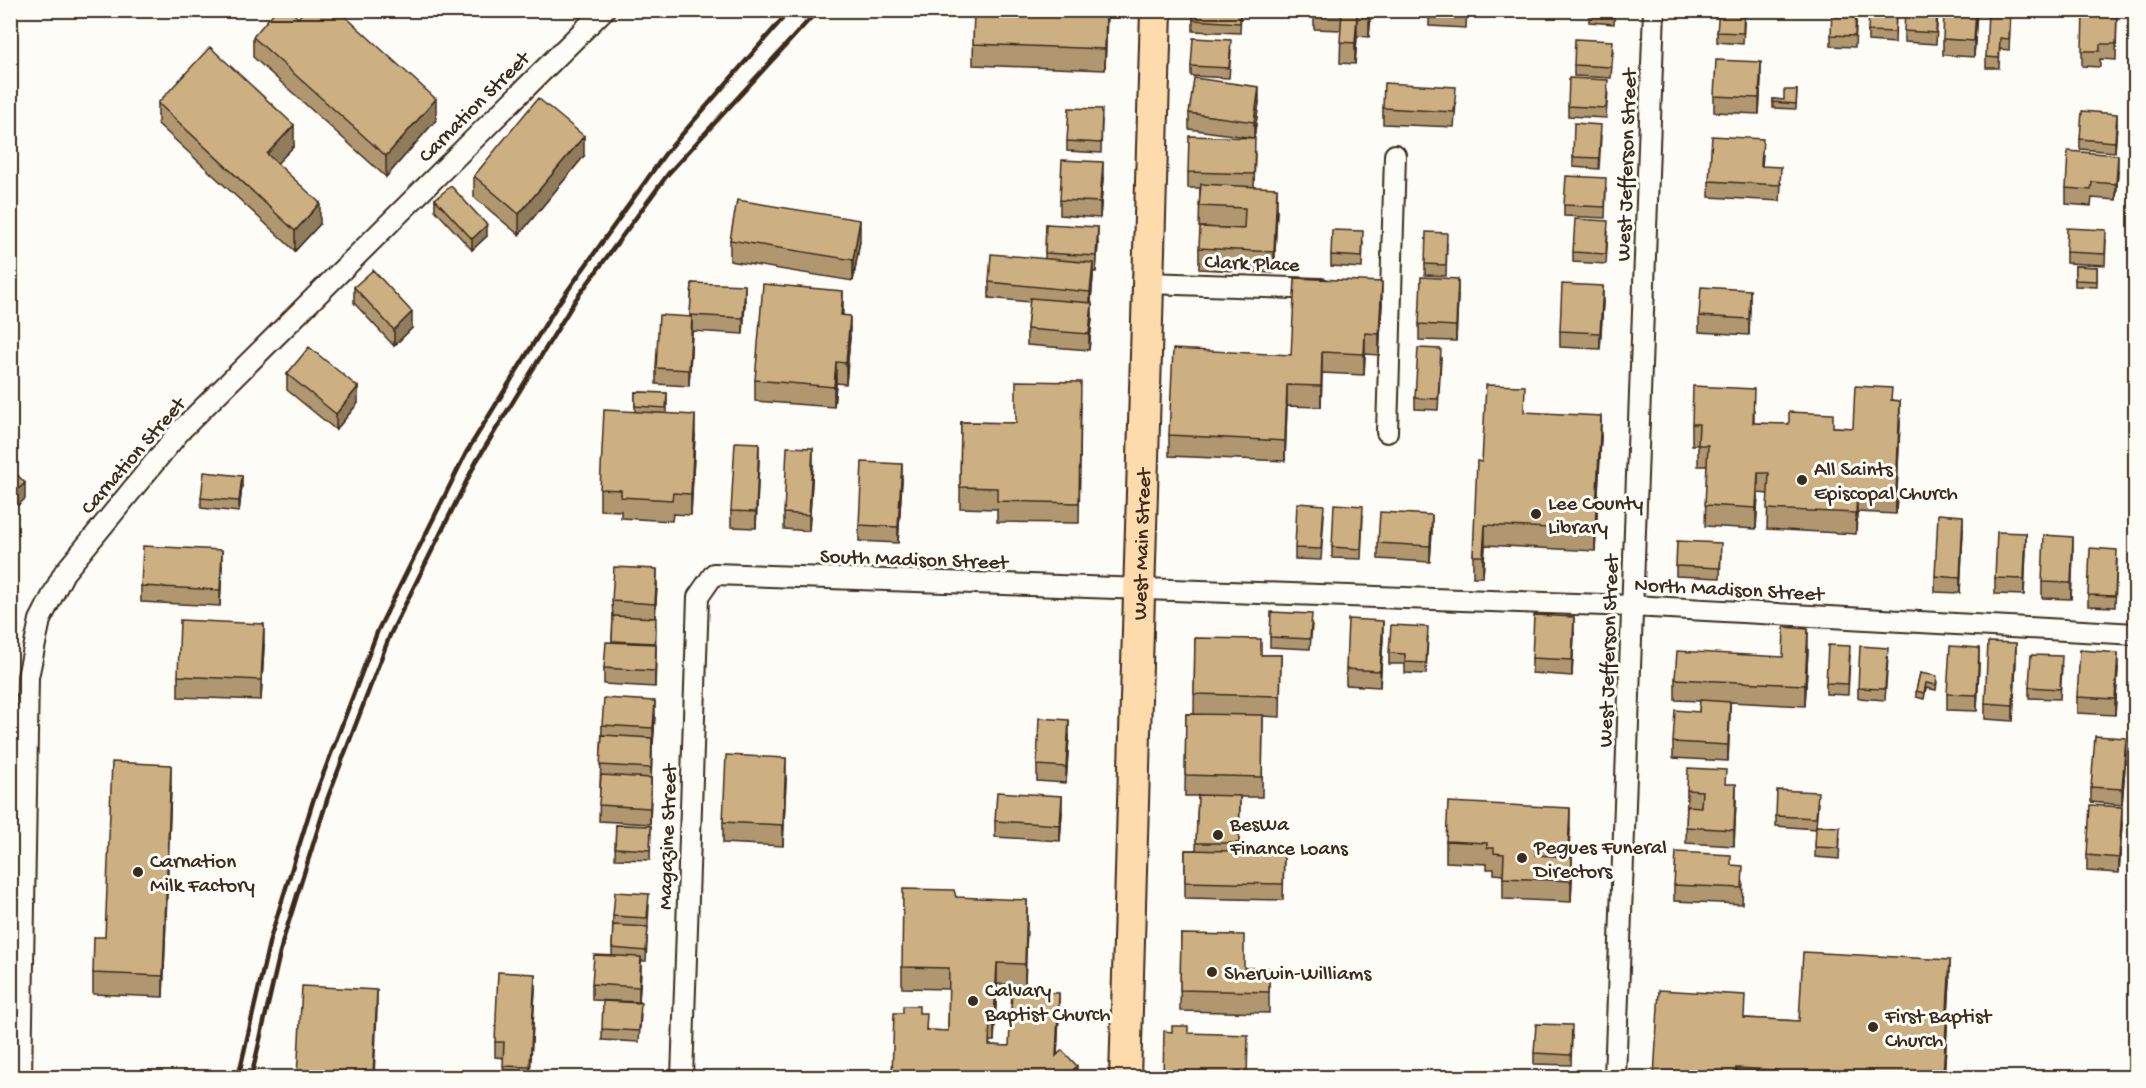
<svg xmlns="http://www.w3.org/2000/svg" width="2146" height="1088" viewBox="0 0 2146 1088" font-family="'Gochi Hand',sans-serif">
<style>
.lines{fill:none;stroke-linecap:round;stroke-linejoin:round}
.street-casing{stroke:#3b2a1e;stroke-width:24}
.primary-casing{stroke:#3b2a1e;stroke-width:34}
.street{stroke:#fdfcf7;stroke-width:20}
.primary{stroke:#fedbac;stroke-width:30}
.rail{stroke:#3b2a1e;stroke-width:4.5}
.wall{fill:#b09770;stroke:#3b2a1e;stroke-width:1.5}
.shaded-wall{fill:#907b5b;stroke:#3b2a1e;stroke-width:1.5}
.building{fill:#cdb082;stroke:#3b2a1e;stroke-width:1.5}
.poi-dot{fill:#3b2a1e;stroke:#fdfcf7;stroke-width:2}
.labels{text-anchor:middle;stroke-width:6;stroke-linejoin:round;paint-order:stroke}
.street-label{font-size:21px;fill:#3b2a1e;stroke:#fdfcf7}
.poi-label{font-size:21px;fill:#3b2a1e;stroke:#fdfcf7;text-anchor:start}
</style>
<rect width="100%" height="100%" fill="#fdfcf7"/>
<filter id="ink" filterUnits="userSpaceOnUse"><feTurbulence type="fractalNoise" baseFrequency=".0167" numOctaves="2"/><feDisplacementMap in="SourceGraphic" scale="12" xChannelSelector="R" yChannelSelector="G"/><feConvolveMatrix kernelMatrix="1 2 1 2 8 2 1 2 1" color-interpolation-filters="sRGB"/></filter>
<g filter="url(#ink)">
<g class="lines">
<g class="street-casing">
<path id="street" d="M1147 283 1321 289
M1387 432 1395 155
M21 1078 28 677 40 620 64 573 181 430 604 10
M682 1078 698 597 714 574 1633 606 2136 634
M1615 1078 1654 10"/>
</g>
<g class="primary-casing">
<g id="primary">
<path id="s1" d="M1125 1078 1156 10"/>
</g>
</g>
<use href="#street" class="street"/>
<use href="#primary" class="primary"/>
<path class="rail" d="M238 1078 270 939 313 801 378 630 466 453 556 307 665 154 790 10
M251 1078 283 940 328 797 390 635 476 462 576 299 668 174 818 10"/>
</g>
<path class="wall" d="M974 10H1107L1105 70 973 65Z
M1193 10H1241L1240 33 1193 31Z
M1314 10H1401L1400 17 1371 15 1369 37 1357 36 1355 64 1340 63 1341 30 1314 29Z
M1467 10 1466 28 1429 26V11Z
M1546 10H1571V12Z
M1589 10H1614V24L1589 22Z
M1745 10 1743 44 1717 42V32Z
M1857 10 1855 47 1831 46V35Z
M1896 10 1895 43 1868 41V31Z
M1938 10 1936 44 1904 42V31Z
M1977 10 1974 57 1943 55V39Z
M2011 10 2009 50 2000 49 1999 68H1986V57Z
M2117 10 2116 60 2100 59V67L2082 66V51Z
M298 18 436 120 386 177 253 57V37Z
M1231 51 1229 78 1191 76V66Z
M1613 51 1611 78 1574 76V65Z
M1761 78 1759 114 1714 112V96Z
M1608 90 1606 118 1568 116V106Z
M1797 90 1796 109 1773 108V99L1784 100Z
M1259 102 1254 138 1189 129V113Z
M158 103 294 146 277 163 320 224 295 251 158 124Z
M1456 103 1454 127 1383 124V108Z
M1102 120 1101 153 1067 151V141Z
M2117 124 2115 152 2080 149V139Z
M1601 136 1599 169 1573 167V157Z
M1255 154 1254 187 1277 209 1274 273 1199 269V248L1244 229 1199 227 1200 188H1188V172Z
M1763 155 1762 166 1781 183 1780 201 1709 197V181Z
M584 156 519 235 474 197V176Z
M2118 171 2116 200 2092 198 2091 206 2066 204V188Z
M1103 178 1100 218 1060 215V200Z
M1606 189 1605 218 1564 216V205Z
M435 199 487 236 472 250 435 210Z
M1046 224 1098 243 1096 272H1093L1091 303 1092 318 1089 350 1027 345V329L1030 302 989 298V282L1045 259Z
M1608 232 1606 264 1573 262V252Z
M730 240 860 241 853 281 730 261Z
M2106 240 2105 265 2066 263V252Z
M1363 242 1362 268 1331 266V255Z
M1447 244 1446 276 1425 275V264Z
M2075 266 2097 267V287L2075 286Z
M692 283 745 301 743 334 692 331 689 386 656 384V368L690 317Z
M354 287 412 328 394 346 354 303Z
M1458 295 1456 341 1419 340V324Z
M1603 302 1600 349 1560 347V331Z
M1382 303 1379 355 1365 354 1364 375 1322 373 1321 407 1287 406 1285 461 1169 456V435L1291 355Z
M1750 306 1749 335 1699 332V316Z
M843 315 850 337 846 384 836 383 834 407 755 401V380Z
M1441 359 1438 410 1415 409V398Z
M287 374 358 403 336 430 287 390Z
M635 392 667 393V413L695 435 691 515 673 514 672 521 621 518V511L600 510V489L635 411Z
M1892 400 1900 422 1896 514 1857 512 1856 534 1767 529 1768 494 1758 493 1756 529 1705 526 1707 466H1698V445H1692V424L1754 410V423L1853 428Z
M1081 403 1079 523 997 522V509L960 508 961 422 1016 423Z
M1525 412 1601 436 1595 551 1485 545 1483 577H1473V556L1482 462Z
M759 459 756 528 731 527V511Z
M813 464 809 531 784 529V513Z
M902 480 898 543 859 541V525Z
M242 486 239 512 201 508V498Z
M1324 515 1321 560 1295 559V548Z
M1363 516 1361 559 1332 558V547Z
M1432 530 1430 562 1378 559V543Z
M1963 531 1960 593 1935 592V576Z
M2026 549 2024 595 1995 594V578Z
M2073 553 2071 599 2042 598V582Z
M1721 554 1720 578 1676 576V566Z
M2117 560 2115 607 2088 606V595Z
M222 566 220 606 141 602V586Z
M657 585 655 618 656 629 655 687 604 684V668L612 642 613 617 612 601Z
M1312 625 1310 649 1270 647V637Z
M1574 633 1572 676 1532 673V658Z
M1383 637 1380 687 1346 685V669Z
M1428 637 1426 674 1405 673V664H1389V653Z
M1195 638 1261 655H1281L1280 717 1263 716 1262 797H1240L1239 851 1284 852 1283 900 1185 898V850H1196L1198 796H1185L1186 714H1194Z
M264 645 261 700 178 697V676Z
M1808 649 1805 706 1730 702 1728 761 1673 758V742L1699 712 1700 701 1675 700V679L1783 657Z
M1850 656 1848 695 1826 694V683Z
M1888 658 1885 700 1858 698V688Z
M2016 659 2013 721 1985 719V703Z
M1979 664 1977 711 1947 710V694Z
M2062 667 2060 699 2029 698V687Z
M2118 668 2115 715 2077 713V697Z
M1920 673 1937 682 1936 690 1926 688 1924 699 1916 697V691Z
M655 716 653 744H652L650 824 599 821 602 725Z
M1069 736 1066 783 1037 781V765Z
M2126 754 2122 805 2091 802V787Z
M786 779 783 846 723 843V822Z
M1726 784 1736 800 1734 846 1686 843 1687 790Z
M171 786 163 997 93 994V973L105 937Z
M1818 803 1816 826 1840 838 1839 859 1815 857 1816 829 1776 826V816Z
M1062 812 1060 841 995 837V821Z
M2122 823 2119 873 2087 871V855Z
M616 825 651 826 650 860 615 859Z
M1570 829 1568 857 1572 878 1571 902 1503 899V875L1494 874V869H1487V864L1446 862V841Z
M1731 865 1743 882 1742 904 1674 901V885Z
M956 897 1027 921 1025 985 997 984 994 1041H990L989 1045 1009 1046 1059 1014 1057 1055 1077 1077H892L919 1013 927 1030 948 1031 949 989 902 988V967Z
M649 905 646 961H641L639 1002 592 1000V984L612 956 613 916Z
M1181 934 1244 968H1269V1013L1180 1011Z
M1950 981 1944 1077H1654L1745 1018 1799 1021Z
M535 989 530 1072 543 1077H503L504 1058 495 1057V1042Z
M641 1014 639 1042 602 1040V1029Z
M1572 1036 1571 1065 1534 1064V1053Z"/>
<path class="shaded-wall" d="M1106 10H1107L1105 70V49Z
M1369 10H1371L1369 37Z
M1976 10H1977L1974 57V41Z
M1357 15V36L1355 64V43Z
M1761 62V78L1759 114V98Z
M1259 87V102L1254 138V122Z
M436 99V120L386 177V156Z
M2117 114V124L2115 152V142Z
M294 125V146L267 174V154Z
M584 136V156L519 235V214Z
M2118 155V171L2116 200V184Z
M1103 162V178L1100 218V202Z
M1277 188V209L1274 273V252Z
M320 203V224L295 251V231Z
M860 220V241L853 281V260Z
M487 225V236L472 250V239Z
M1098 227V243L1096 272V256Z
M1093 263V279L1090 308V292Z
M1458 279V295L1456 341V326Z
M1382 282V303L1379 355V334Z
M745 285V301L743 334V318Z
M1603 286V302L1600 349V333Z
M1750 290V306L1749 335V319Z
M843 291V311L841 336V315Z
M1092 303V318L1089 350V334Z
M412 312V328L394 346V330Z
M850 316V337L846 384V363Z
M692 317V333L689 386V370Z
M1365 333V354L1364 375V354Z
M1322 352V373L1321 407V386Z
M836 362V383L834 407V387Z
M1287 385V406L1285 461V441Z
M358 387V403L336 430V414Z
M1900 401V422L1896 514V493Z
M695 415V435L691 515V494Z
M1601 416V436L1595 551V530Z
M759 443V459L756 528V512Z
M813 448V464L809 531V515Z
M902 464V480L898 543V527Z
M1758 473V493L1756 529V508Z
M242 476V486L239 512V501Z
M25 483V499L10 512V496Z
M1857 492V512L1856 534V513Z
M1432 515V530L1430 562V546Z
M1963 516V531L1960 593V578Z
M1485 525V545L1483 577V556Z
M2026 533V549L2024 595V579Z
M2073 537V553L2071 599V583Z
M222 550V566L220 606V590Z
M657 569V585L655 620V604Z
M1574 617V633L1572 676V660Z
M1383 621V637L1380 687V671Z
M264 624V645L261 700V680Z
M1808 629V649L1805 706V685Z
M2016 643V659L2013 721V705Z
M656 644V660L655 687V671Z
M1979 648V664L1977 711V695Z
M2118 653V668L2115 715V699Z
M655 701V716L653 744V728Z
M1730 702V718L1728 761V745Z
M1069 720V736L1066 783V767Z
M652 738V754L651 784V768Z
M2126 738V754L2122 805V789Z
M786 758V779L783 846V825Z
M171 765V786L163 997V976Z
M651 778V794L650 824V808Z
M1736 784V800L1734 846V830Z
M1062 796V812L1060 841V825Z
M2122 807V823L2119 873V858Z
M1570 808V829L1568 872V851Z
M1572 857V878L1571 902V881Z
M1027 900V921L1025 985V964Z
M641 957V973L639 1002V987Z
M1950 960V981L1944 1077H1943Z
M997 963V984L994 1041V1020Z
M535 974V989L530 1077V1067Z
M377 990V1010L374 1077H373Z
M1059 993V1014L1056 1077V1056Z
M1077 1066V1077H1069V1074Z"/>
<path class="building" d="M276 10H290L298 18 305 10H338L436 99 386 156 253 37Z
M974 10H1106L1105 49 973 44Z
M1193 10H1240V23L1193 20Z
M1342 10H1369V16L1357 15 1355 43 1340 42Z
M1429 10H1466V12Z
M1589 10H1614V13L1589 12Z
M1719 10H1744L1743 33 1717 32Z
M1832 10H1856L1855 36 1831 35Z
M1869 10H1896L1895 32 1868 31Z
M1905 10H1937L1936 33 1904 31Z
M1944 10H1976L1974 41 1943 39Z
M1988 10H2010L2009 39 2000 38 1999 58 1986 57Z
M2083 10H2117L2116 44H2100V51H2082Z
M1193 38 1231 40 1229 68 1191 66Z
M1575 39 1613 41 1611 67 1574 65Z
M210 47 294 125 267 154 320 203 295 231 158 103Z
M1716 60 1761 62 1759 98 1714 96Z
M1194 78 1259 87 1254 122 1189 113Z
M1569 78 1608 80 1606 108 1568 106Z
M1384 83 1456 87 1454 112 1383 108Z
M1784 90H1797L1796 104 1773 102V99L1784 100Z
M538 98 584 136 519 214 474 176Z
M1069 108 1102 109 1101 143 1067 141Z
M2082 111 2117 114 2115 142 2080 139Z
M1574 123 1601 125 1599 158 1573 157Z
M1189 136 1255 138 1254 174 1188 172Z
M1712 136 1763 139 1761 166 1781 167 1780 185 1709 181Z
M2068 151 2118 155 2116 184 2092 182 2091 190 2066 188Z
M1062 160 1103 162 1100 202 1060 200Z
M1566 176 1606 178 1605 207 1564 205Z
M1201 184 1277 188 1274 252 1199 248 1200 227 1244 229 1245 208 1199 206Z
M451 186 487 225 472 239 435 199Z
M737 200 860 220 853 260 730 240Z
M1575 219 1608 221 1606 254 1573 252Z
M1046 224 1098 227 1096 256 1045 253Z
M2067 228 2106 230 2105 254 2066 252Z
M1332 230 1363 231 1362 257 1331 255Z
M1426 232 1447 233 1446 265 1425 264Z
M991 254 1093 263 1090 292 989 282Z
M2075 266 2097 267V281L2075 280Z
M373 270 412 312 394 330 354 287Z
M1421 277 1458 279 1456 326 1419 324Z
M1295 278 1382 282 1379 334 1365 333 1364 354 1322 352 1321 386 1287 385 1285 441 1169 435 1173 349 1291 355Z
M692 283 745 285 743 318 690 315Z
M763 284 843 291 841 315 850 316 846 363 836 362 834 387 755 380Z
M1562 284 1603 286 1600 333 1560 331Z
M1701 287 1750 290 1749 319 1699 316Z
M1030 298 1092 303 1089 334 1027 329Z
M659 315 692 317 689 370 656 368Z
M309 347 358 387 336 414 287 374Z
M1418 348 1441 349 1438 399 1415 398Z
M1016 381 1081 382 1079 503 997 501V488L960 487 961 422 1016 423Z
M1486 385 1525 386 1524 412 1601 416 1595 530 1485 525 1483 556H1473L1477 461 1482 462Z
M1693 386 1754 389 1753 423 1789 424V412L1833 414V427L1853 428 1855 386 1892 388 1891 400 1900 401 1896 493 1857 492 1856 513 1767 509 1769 473H1758L1756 508 1705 505 1708 445H1698L1699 424H1692Z
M635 392 667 393 666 408 635 406Z
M604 410 695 415 691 494 673 493 672 500 621 497V490L600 489Z
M735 442 759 443 756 512 731 511Z
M787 447 813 448 809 515 784 513Z
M862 462 902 464 898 527 859 525Z
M10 467 25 483 10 496Z
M204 472 242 476 239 501 201 498Z
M1297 503 1324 505 1321 549 1295 548Z
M1334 504 1363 506 1361 549 1332 547Z
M1380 512 1432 515 1430 546 1378 543Z
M1938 514 1963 516 1960 578 1935 576Z
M1997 532 2026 533 2024 579 1995 578Z
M2044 535 2073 537 2071 583 2042 582Z
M1677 541 1721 543 1720 568 1676 566Z
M143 546 222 550 220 590 141 586Z
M2090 548 2117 550 2115 596 2088 595Z
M614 567 657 569 655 604 612 601Z
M1271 612 1312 614 1310 639 1270 637Z
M1534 615 1574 617 1572 660 1532 658Z
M613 616 656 618 655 643 612 641Z
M1348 619 1383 621 1380 671 1346 669Z
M180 620 264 624 261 680 178 676Z
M1391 625 1428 627 1426 663 1405 662V654L1389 653Z
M1784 627 1808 629 1805 685 1675 679 1677 651 1783 657Z
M1195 638 1261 639V655H1281L1280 696 1194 694Z
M606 642 656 644 655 671 604 668Z
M1988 642 2016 643 2013 705 1985 703Z
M1828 645 1850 646 1848 684 1826 683Z
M1860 646 1888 648 1885 689 1858 688Z
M1950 646 1979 648 1977 695 1947 694Z
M2080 650 2118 653 2115 699 2077 697Z
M2031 655 2062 656 2060 689 2029 687Z
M1920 673 1937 676 1936 685 1926 683 1924 693 1916 691Z
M604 698 655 701 653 728 602 725Z
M1700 700 1730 702 1728 745 1673 742 1675 710 1699 712Z
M1186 714 1263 715 1262 777 1185 775Z
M1039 718 1069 720 1066 767 1037 765Z
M602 735 652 738 651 768 600 765Z
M2095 736 2126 738 2122 789 2091 787Z
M726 755 786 758 783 825 723 822Z
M112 762 171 765 163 976 93 973 94 937H105Z
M1688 768 1726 770 1725 784H1736L1734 830 1686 827 1687 806 1701 807 1702 791 1687 790Z
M601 775 651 778 650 808 599 805Z
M1777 790 1818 792 1816 818 1776 816Z
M997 792 1062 796 1060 825 995 821Z
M1198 795 1240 796 1239 843H1196Z
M1448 802 1570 808 1568 851 1535 849V855L1572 857 1571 881 1503 878 1504 854 1494 853V848H1487V843L1446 841Z
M2090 805 2122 807 2119 858 2087 855Z
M616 825 651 826 650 850 615 848Z
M1816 826 1840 827 1839 848 1815 847Z
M1185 850 1284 852 1283 884 1185 882Z
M1676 852 1731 855V865L1743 866 1742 888 1674 885Z
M903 889 954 890 956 897 1027 900 1025 964 997 963 994 1020H990L989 1045 1009 1046 1012 991 1059 993 1056 1056 1062 1050 1077 1066 1069 1074V1077H892L894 1013H903V1006H919V1013H927L926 1030 948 1031 949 968 902 967Z
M615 892 649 894 647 918 613 916Z
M613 925 648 927 646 951 612 948Z
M1181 934 1244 935V968H1269V992L1180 990Z
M1803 952 1950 960 1943 1077H1775V1070L1736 1068 1735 1077H1654L1659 990 1745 995 1744 1018 1799 1021Z
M594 955 641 957 639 987 592 984Z
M498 972 535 974 530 1067 503 1066 504 1042H495Z
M302 986 377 990 373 1077H282V1076L297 1077Z
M603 1001 641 1003 639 1031 602 1029Z
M1536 1024 1572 1025 1571 1055 1534 1053Z
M1172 1026H1188V1033L1248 1035 1247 1077H1163L1164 1031 1172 1032Z
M510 1071 543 1073V1077H509Z"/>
</g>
<g class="poi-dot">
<circle cx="1802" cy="480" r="6"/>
<circle cx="1536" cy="514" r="6"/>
<circle cx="1218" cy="835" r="6"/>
<circle cx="1522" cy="858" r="6"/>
<circle cx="138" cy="872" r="6"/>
<circle cx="1212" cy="972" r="6"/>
<circle cx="973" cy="1001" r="6"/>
<circle cx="1873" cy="1027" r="6"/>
</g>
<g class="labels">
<g class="street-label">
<text transform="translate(473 106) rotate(-45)" y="7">Carnation Street</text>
<text transform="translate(1625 165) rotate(-88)" y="7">West Jefferson Street</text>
<text transform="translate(1252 262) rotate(2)" y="7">Clark Place</text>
<text transform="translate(132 455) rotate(-49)" y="7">Carnation Street</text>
<text dy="7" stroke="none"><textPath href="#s1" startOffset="534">West Main Street</textPath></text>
<text transform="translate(914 558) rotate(2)" y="7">South Madison Street</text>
<text transform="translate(1729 588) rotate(3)" y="7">North Madison Street</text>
<text transform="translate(1607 651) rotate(-88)" y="7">West Jefferson Street</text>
<text transform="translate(666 837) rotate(-88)" y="7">Magazine Street</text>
</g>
<g class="poi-label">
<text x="1814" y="475">All Saints<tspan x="1814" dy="24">Episcopal Church</tspan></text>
<text x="1548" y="509">Lee County<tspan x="1548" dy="24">Library</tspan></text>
<text x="1230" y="830">BesWa<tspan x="1230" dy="24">Finance Loans</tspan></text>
<text x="1534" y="853">Pegues Funeral<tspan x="1534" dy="24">Directors</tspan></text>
<text x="150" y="867">Carnation<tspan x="150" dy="24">Milk Factory</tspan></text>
<text x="1224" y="979">Sherwin-Williams</text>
<text x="985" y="996">Calvary<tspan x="985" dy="24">Baptist Church</tspan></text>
<text x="1885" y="1022">First Baptist<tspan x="1885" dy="24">Church</tspan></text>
</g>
</g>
<rect width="2146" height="1088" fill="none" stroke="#fdfcf7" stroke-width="36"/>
<rect x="18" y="18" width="2110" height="1052" fill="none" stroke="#3b2a1e" stroke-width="2" filter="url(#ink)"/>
</svg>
